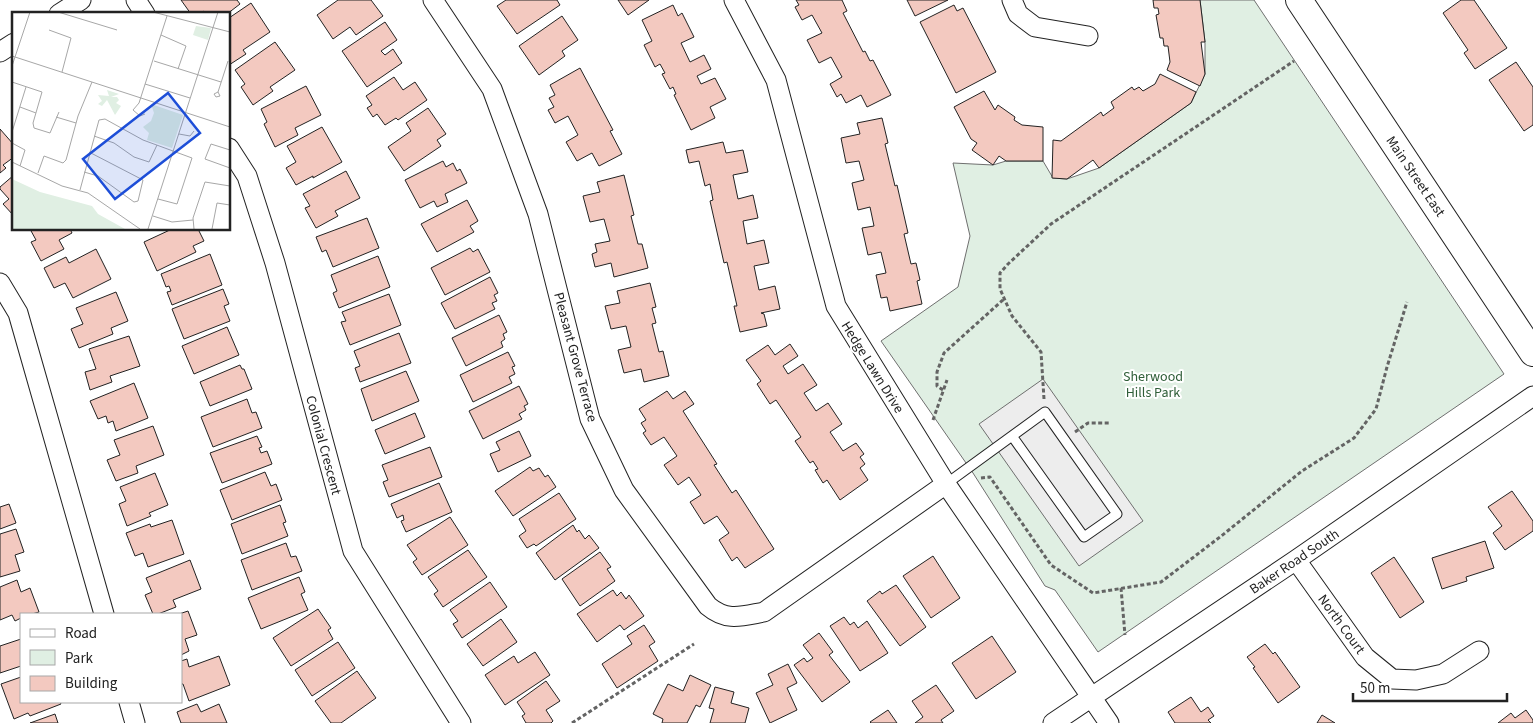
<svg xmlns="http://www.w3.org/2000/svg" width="1533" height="723" viewBox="0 0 1533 723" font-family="'Source Sans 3',sans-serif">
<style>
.green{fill:#e0efe3;stroke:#6f6f6f}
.parking{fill:#ededed;stroke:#6f6f6f}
.building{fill:#f3c9c0;stroke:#222}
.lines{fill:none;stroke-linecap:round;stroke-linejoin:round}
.service-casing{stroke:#222;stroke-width:11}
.minor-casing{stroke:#222;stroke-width:21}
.secondary-casing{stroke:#222;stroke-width:28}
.path{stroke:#646464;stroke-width:3;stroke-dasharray:4 2.5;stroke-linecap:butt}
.service{stroke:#fff;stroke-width:9}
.minor{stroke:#fff;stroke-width:19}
.secondary{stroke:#fff;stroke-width:26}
.labels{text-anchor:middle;stroke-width:4;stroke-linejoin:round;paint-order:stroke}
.street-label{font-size:14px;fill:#222;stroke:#fff}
.park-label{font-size:14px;fill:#2f5e38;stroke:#fff}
.inset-road{fill:none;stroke:#a7a7a7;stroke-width:1}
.view{fill:#1d4ed8;fill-opacity:0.15;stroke:#1d4ed8;stroke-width:2.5}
.inset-edge{fill:none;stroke:#222;stroke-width:2.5}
</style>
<rect width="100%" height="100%" fill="#fff"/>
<path class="green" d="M1200 0H1254L1504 374 1098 652 1055 590 1045 586 973 473 881 341 958 287 970 236 953 163 993 165 1006 161H1043L1053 178 1067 179 1099 168 1191 103 1205 74V42Z"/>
<path class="parking" d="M1043 379 1143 521 1079 566 979 424Z"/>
<path class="building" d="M181 0H237L240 4 227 14H206L204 11 200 14H191Z
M338 0H371L383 16 356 35 350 27 333 39 317 15Z
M506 0H557L560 5 517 34 497 6Z
M618 0H649L628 15Z
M796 0H842L847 11 843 13 863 52 865 51 870 61 873 60 891 95 867 107 861 95 846 103 841 94 837 97 830 84 842 77 831 57 819 63 807 40 822 33 812 15 802 20 795 7 799 5Z
M907 0H948L915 16Z
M1153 0H1200L1205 42H1201L1205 74 1200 86 1167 70 1170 62 1168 46H1164L1163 38H1160L1156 15 1159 14 1158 8H1154Z
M1461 0H1474L1507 48 1475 69 1464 53 1468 50 1443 13Z
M251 3 270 32 243 50 246 54 229 65V18Z
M673 5 678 16 682 13 694 37 681 43 690 62 704 55 711 69 697 76 701 84 715 78 726 99 710 107 715 118 691 130 674 95 676 94 673 87 670 89 662 74 665 73 660 64 655 67 644 45 652 41 642 20Z
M954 5 957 11 963 8 996 72 956 93 920 22Z
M562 16 578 40 562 51 565 56 539 75 519 46Z
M385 22 397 40 381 51 385 55 393 49 402 63 367 87 342 51Z
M275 42 295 70 270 87 273 91 253 105 241 87 245 84 235 70Z
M1516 62 1533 87V125L1524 131 1489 80Z
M580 68 613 130 610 131 622 154 599 166 592 153 577 161 566 142 578 135 568 116 555 123 548 110 554 107 549 98 555 95 550 85Z
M1160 74 1196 92 1191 103 1099 168 1093 160 1067 179 1052 178 1053 140 1061 141 1101 112 1103 116 1114 108 1111 102 1132 87 1134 90 1139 87 1143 91 1155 84Z
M394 77 403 90 415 82 427 100 398 120 396 118 385 125 377 114 373 117 367 108 372 105 366 96Z
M306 86 321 115 295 128 298 135 275 147 264 124 267 122 261 109Z
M984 91 995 110 998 105 1015 117 1014 120 1022 125 1043 127V161H1006L999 156 993 165 972 150 977 143 971 139 954 107Z
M428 108 446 134 437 140 441 146 404 171 388 147 411 131 406 123Z
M882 118 888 143 885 144 895 186 897 185 908 233 904 234 911 264 916 263 920 280 917 281 922 304 890 311 887 297 881 298 876 275 886 273 881 252 868 255 862 228 874 226 870 207 858 210 852 183 864 180 859 161 846 163 841 138 860 134 857 123Z
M322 127 342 162 313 178V176L296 185 286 168 296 162 287 146Z
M0 129 14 145V157L3 165 6 168 0 173Z
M723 142 726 153 743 150 748 172 733 175 738 199 753 195 758 218 743 221 747 244 764 240 769 263 754 266 759 290 775 286 780 309 761 313 764 314 767 326 740 332 734 306H737L727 262 724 263 710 201 713 200 710 184 705 186 699 161 689 163 686 150Z
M443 161 446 167 453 163 457 171 460 169 467 183 445 194 448 202 437 207 434 201 420 208 405 180Z
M346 171 360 198 335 211 338 216 316 228 305 208 310 206 303 194Z
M14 175V216L3 204 9 199 0 189V187Z
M624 175 634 215 631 216 638 244H642L648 268 614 277 611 263 595 267 592 254 597 252 595 244 610 241 604 219 590 222 583 196 600 192 597 182Z
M467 200 478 221 470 226 474 232 437 252 421 224Z
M367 218 379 248 333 267 326 250 322 252 316 237Z
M30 229H70L72 233 59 240 64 249 41 261 31 242 36 240Z
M172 229H198L204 241 193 246 196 252 157 271 144 242Z
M470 248 473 252 478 249 490 272 445 295 431 268Z
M96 249 111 279 73 298 65 283 54 288 44 268 66 257 69 263Z
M210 254 222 285 172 305 167 292 171 291 169 286 166 287 161 274Z
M378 256 390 287 339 308 333 293 337 291 331 275Z
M490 277 498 293 494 295 497 301 492 303 495 309 455 329 441 303Z
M650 283 656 307 652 308 656 323 652 324 659 352 663 351 669 376 644 382 641 369 624 373 618 350 631 347 626 326 611 329 605 306 620 303 617 291Z
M223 289 229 304 224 306 230 321 184 339 172 309Z
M116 292 128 321 111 328 113 334 79 348 71 329 83 324 76 308Z
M389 294 401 325 350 345 341 322 346 321 342 312Z
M499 315 507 332 503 334 505 339 501 342 503 347 466 366 452 338Z
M227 327 239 355 194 374 182 346Z
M399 333 411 363 360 382 355 368 360 366 354 351Z
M129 336 140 366 110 376 112 382 90 390 85 372 96 369 89 349Z
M790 344 798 356 783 366 788 374 803 364 817 385 804 393 816 411 828 403 842 424 830 432 843 451 856 443 864 454 860 457 865 464 860 468 868 480 840 500 827 480 823 483 815 470 818 469 813 461 810 463 795 441 801 437 776 400 770 404 757 384 761 381 746 360 768 345 775 355Z
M508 352 515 366 512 367 515 374 509 377 512 383 473 402 460 375Z
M240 365 242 369H244L252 389 210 406 200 382Z
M406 371 419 401 372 421 361 389Z
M134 383 148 418 116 431 113 421 108 423 106 416 98 419 90 401Z
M519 386 528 404 524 406 526 410 519 414 522 419 483 439 469 411Z
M667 391 673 399 685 391 694 404 683 411 717 464 714 465 732 493 736 490 774 549 745 568 737 557 732 561 719 540 729 533 717 516 704 524 690 502 701 495 689 477 678 485 664 465 677 456 664 437 651 445 643 433 646 431 641 423 646 420 639 409Z
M247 399 252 413 256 412 262 428 213 447 201 417Z
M415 413 425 437 385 454 375 430Z
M153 426 164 455 136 466 138 473 116 481 107 460 120 455 114 440Z
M519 431 531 456 498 472 490 454 500 450 496 442Z
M257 436 262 447 259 448 261 453 267 451 272 464 222 483 210 453Z
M430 447 442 477 389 497 383 482 388 480 382 465Z
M530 467 533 471 539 468 545 477 548 475 556 487 513 516 495 491Z
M265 472 271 486 276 484 282 500 232 520 220 490Z
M155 473 168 505 149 513 151 516 127 526 119 504 126 501 120 487Z
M439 483 452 512 406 532 401 521 404 520 403 515 397 518 391 504Z
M1512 491 1533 521V531L1505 550 1493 533 1502 526 1488 507Z
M559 493 576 519 536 546 534 544 527 548 519 536 526 531 519 519Z
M9 504 16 523 0 529V507Z
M280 505 286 522 283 523 288 536 242 554 231 524Z
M450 517 468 545 422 575 413 562 417 559 407 545Z
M172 520 184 554 148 567 143 553 135 556 126 533 150 524 151 527Z
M573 525 577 532 579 530 585 539 589 535 599 548 555 580 536 553Z
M16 529 24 552 15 555 20 571 0 577V534Z
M1485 541 1494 568 1466 577 1467 581 1442 589 1432 558Z
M286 543 291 557 296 556 302 571 252 590 241 560Z
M468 550 487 577 443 607 434 594 438 591 428 577Z
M600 552 611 567 607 569 615 581 580 606 562 579Z
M933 556 960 598 931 618 903 576Z
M1394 557 1424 602 1400 618 1371 573Z
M190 560 201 589 173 600 176 607 158 614H153L145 595 152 592 146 578Z
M299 577 305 592 301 594 308 610 261 629 248 598Z
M17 580 21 592 30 588 39 612 32 614H21V618L15 621 12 615 0 620V587Z
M490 582 507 607 462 638 453 624 458 621 450 610Z
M896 585 926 627 900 646 867 601 880 591 882 594Z
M613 590 617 596 621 592 626 599 629 595 644 616 624 630 620 625 597 642 577 614Z
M318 609 331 628 328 630 333 639 291 666 273 638Z
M188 611 197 635 185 639 189 651 181 655V614H179Z
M844 617 850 625 854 622 858 628 867 621 888 653 860 671 830 626Z
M501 619 517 642 483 666 467 644Z
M644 625 655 642 649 646 658 661 617 688 602 664 632 644 627 636Z
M819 633 833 652 829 655 850 682 822 702 794 665 804 658 807 662 813 658 803 645Z
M992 636 1016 672 976 699 952 663Z
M21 639V666L0 673V646Z
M338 642 355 668 312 696 295 670Z
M1265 644 1273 654 1275 652 1300 687 1278 703 1253 668 1255 667 1247 657Z
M535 652 550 675 505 705 485 675 514 656 518 663Z
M219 656 230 685 189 701 183 684H181V661L187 659 189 667Z
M788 664 797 683 787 688 797 710 770 723 756 693 773 685 768 674Z
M357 671 376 698 341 723H331L315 701Z
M690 675 711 685 700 707 696 705 687 723H662L663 719 653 714 668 684 683 691Z
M21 677V702H60L61 704 30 716 28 713 14 719 1 684Z
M546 681 560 701 546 710 553 721 551 723H526L522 716 525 714 517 702Z
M936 685 954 711 941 720 943 723H915L923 717 912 701Z
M715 687 734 692 731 703 749 708 745 723H710L714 709 709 708Z
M1191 697 1201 712 1208 707 1214 716 1208 720 1211 723H1175L1168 712Z
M197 704 201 712 219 704 227 723H181L177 712Z
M888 710 897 723H871L870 722Z
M1526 710 1533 720V723H1498L1511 713 1515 718Z
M55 714 58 723H30Z
M1322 715 1335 723H1317Z"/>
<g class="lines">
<g class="service-casing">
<path id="service" d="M946 484 1045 412 1117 514 1084 537 1012 436"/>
</g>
<g class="minor-casing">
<path id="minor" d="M136 0 145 14
M433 0 492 89 538 214 590 419 624 490 708 606C727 622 742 616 764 612L946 484
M734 0 776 80 836 306 946 484 1109 723
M1012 0 1018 14 1035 27 1088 36
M59 14 81 0
M0 52 14 43
M229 148 247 176 275 263 353 551 461 723
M0 283 18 313 104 614
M1296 560 1365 657 1392 679 1416 680 1443 674 1479 651
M129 702 135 723
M1053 723 1296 560 1533 396"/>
</g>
<g class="secondary-casing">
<path id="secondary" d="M1299 0 1533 353"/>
</g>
<path class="path" d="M943 390 937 386V372L944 353 1004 299
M1044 399 1041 352 1012 316 1000 289V273L1008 264 1051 224 1294 61
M933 420 947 380
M1075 432 1088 423H1111
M981 478 990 477 1051 565 1093 593 1161 582 1220 537 1302 471 1354 438 1376 409 1387 367 1407 302
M1121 588 1125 635
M572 723 694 644"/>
<use href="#service" class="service"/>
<use href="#minor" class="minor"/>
<use href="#secondary" class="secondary"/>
</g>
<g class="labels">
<g class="street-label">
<text transform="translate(1416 176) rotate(56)" y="5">Main Street East</text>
<text transform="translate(576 357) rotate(75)" y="5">Pleasant Grove Terrace</text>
<text transform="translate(873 367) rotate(58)" y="5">Hedge Lawn Drive</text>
<text transform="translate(324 445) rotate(75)" y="5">Colonial Crescent</text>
<text transform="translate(1294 561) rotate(-34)" y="5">Baker Road South</text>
<text transform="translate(1342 624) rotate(54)" y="5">North Court</text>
</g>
<g class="park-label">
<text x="1153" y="381">Sherwood<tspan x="1153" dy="16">Hills Park</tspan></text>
</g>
</g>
<g transform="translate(12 12)">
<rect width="218" height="218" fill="#fff"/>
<path d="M184 14 199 16 196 28 181 23ZM95 78 107 82 99 85H105L107 88 104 91 109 94 103 103 95 88 90 94 86 92 90 89 86 83 97 84ZM139 92 171 103 160 136 135 128 137 121 131 115 139 109 142 101ZM0 167 28 180 80 194 86 202 113 217H0Z" fill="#e0efe3"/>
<path class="inset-road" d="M46 0 105 18M141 0 218 20M37 18 59 26 50 60M149 23 174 34 166 57M0 44 218 115M142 49 209 70M0 54 18 0M0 70 30 80 21 111 22 116 38 121 47 100M133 72 178 86M206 80 202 82 204 85 208 84 206 80 216 49M8 95 24 101M133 102 128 104 121 98 127 91 155 4M44 105 64 111M0 120 14 75M167 122 178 124 182 119M82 124 102 131 122 145 137 150 145 133M0 131 13 138 8 154M218 138 199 132 193 147 218 156M0 150 50 174 76 181 128 217M72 160 86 164 122 190 126 189 131 168 77 140M26 161 32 144 51 151 54 148 66 104 80 70M68 178 87 108 93 107 131 128 180 146 165 192 146 187M141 204 160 210 181 208M136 217 206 0M182 217 181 206 193 170 218 174M200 217 205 191 218 193"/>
<path class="view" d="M156 81 188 121 103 187 71 147Z"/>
<rect width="218" height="218" class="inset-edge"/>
</g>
<rect x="20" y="613" width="162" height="90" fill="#ffffff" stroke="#a7a7a7"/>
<rect x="30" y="629" width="25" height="8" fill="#ffffff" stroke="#a7a7a7"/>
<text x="65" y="638" font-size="15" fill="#222222">Road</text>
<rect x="30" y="650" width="25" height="15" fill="#e0efe3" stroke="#a7a7a7"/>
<text x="65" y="663" font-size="15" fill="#222222">Park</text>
<rect x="30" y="676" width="25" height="15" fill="#f3c9c0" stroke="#a7a7a7"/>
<text x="65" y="688" font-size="15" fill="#222222">Building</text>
<path d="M1353 693v8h154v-8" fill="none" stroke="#222222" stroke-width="2.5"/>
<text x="1360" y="693" font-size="15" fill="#222222" stroke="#ffffff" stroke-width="4" paint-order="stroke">50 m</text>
</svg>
